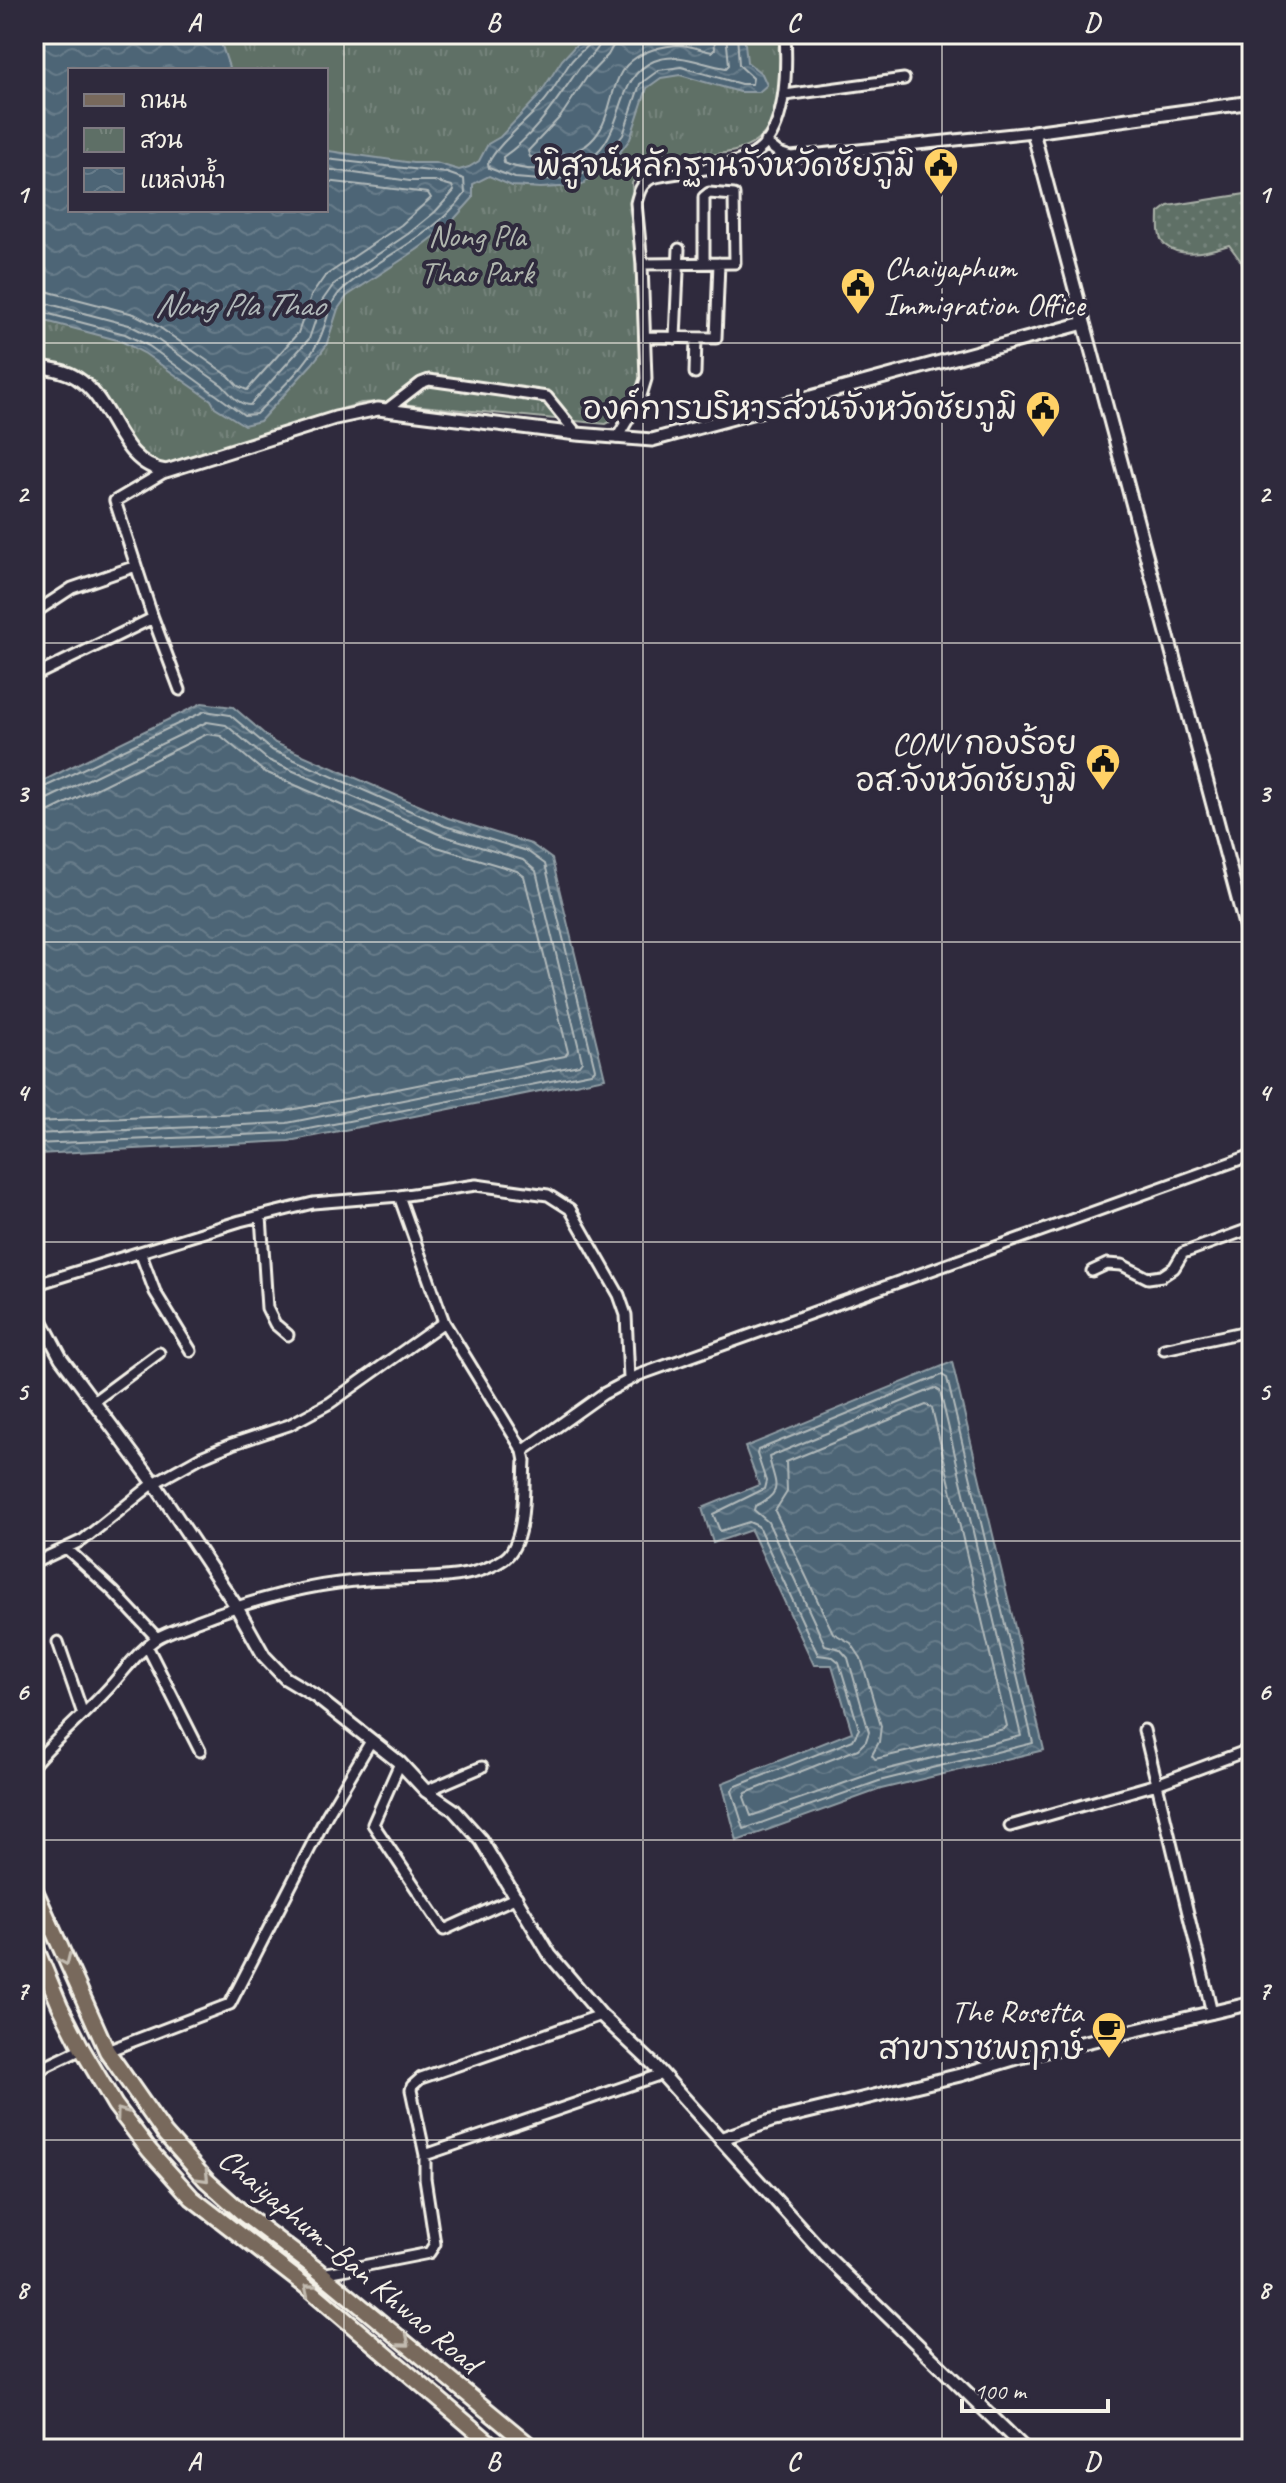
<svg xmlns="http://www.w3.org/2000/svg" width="1286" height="2483" viewBox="0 0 1286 2483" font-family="Caveat,'Playpen Sans Thai',sans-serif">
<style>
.grass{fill:url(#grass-dots);stroke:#a9b0a7;stroke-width:2}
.park{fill:url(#park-tufts);stroke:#a9b0a7;stroke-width:2;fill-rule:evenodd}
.water{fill:url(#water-waves);stroke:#909da4;stroke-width:2}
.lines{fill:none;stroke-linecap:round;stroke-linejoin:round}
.shore{stroke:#b1b9ba;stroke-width:2}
.minor-casing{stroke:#f4f1e8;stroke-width:15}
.tertiary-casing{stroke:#f4f1e8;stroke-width:17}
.primary-casing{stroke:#f4f1e8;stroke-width:20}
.minor{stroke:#2f2a3d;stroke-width:9}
.tertiary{stroke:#2f2a3d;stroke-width:11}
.primary{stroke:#78695c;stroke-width:14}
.oneway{stroke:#c2bbb0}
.grid{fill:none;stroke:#f4f1e8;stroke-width:2;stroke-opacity:0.55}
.labels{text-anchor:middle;stroke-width:8;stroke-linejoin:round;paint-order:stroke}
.poi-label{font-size:32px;fill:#f4f1e8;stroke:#2f2a3d;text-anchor:end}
.park-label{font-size:32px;fill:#b0b6ae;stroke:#2f2a3d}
.street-label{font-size:32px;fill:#f4f1e8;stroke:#2f2a3d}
.water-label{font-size:34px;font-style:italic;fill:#b1b9ba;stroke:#2f2a3d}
.neatline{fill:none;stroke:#f4f1e8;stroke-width:3}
.grid-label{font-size:26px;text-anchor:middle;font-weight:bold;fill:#f4f1e8}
</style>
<defs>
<pattern id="grass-dots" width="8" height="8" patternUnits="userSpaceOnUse" patternTransform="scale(2)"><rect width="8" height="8" fill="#5e6f66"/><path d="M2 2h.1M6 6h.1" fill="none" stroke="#76847c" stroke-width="1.8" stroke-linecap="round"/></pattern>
<pattern id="park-tufts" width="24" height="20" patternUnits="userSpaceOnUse" patternTransform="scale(2)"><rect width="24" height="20" fill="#5e6f66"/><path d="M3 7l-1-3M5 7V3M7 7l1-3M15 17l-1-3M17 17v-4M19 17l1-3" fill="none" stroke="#76847c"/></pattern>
<pattern id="water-waves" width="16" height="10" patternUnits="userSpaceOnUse" patternTransform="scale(2)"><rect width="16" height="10" fill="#4d6576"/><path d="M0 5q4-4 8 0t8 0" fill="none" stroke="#677c8a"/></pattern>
</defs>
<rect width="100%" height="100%" fill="#2f2a3d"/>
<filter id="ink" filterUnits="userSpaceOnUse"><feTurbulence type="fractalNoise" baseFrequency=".0125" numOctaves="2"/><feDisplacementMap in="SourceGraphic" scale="16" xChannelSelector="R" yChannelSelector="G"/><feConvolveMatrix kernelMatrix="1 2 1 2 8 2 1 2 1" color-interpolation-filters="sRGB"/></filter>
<g filter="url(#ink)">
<path class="grass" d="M1252 193V267L1246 268 1229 245C1211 251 1181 259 1165 245 1157 238 1159 223 1159 213L1168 206Z"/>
<path class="park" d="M34 34H778C782 71 786 135 741 149 723 156 699 155 679 158 658 161 645 164 632 183L640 376 627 413 606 424 380 402 361 403 156 468 142 460 97 391 34 362ZM70 70H326V210H70Z"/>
<path class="water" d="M34 34H218L230 70H70V210H326V153L329 151 413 163H436L459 170 469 167 479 161 488 144 500 137 538 97 562 60 586 34H744L747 62 762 74 767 85 759 92H740L680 75 661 78 647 88 630 139 614 160 580 186 540 188 512 186 489 176 473 184V198L448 226 418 249 347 296 338 309 326 346 312 364 260 421 244 425 215 407 211 400 144 353 121 341 34 318Z
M202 703 233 707 275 743 448 818 531 844 552 859 605 1078 289 1141 38 1154 34 1148V785Z
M952 1362 1044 1750 881 1789 737 1841 722 1783 852 1732 832 1665H814L751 1530 713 1543 702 1508 759 1485 745 1447Z"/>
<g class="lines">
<path class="shore" d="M592 34C590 48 578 52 570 63 560 77 553 92 542 104 525 123 498 143 488 164L489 168 515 178 540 180 578 177 608 154 623 135 640 84 659 70 681 67 741 84H752L753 78 739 65 737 34
M602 34C601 52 587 57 578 70 556 101 535 135 503 157L504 163C520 170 535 170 552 169 635 165 604 81 654 61 680 51 702 65 726 68L729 65 726 34
M614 34 613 46 608 55 587 77 561 116 528 151 530 157C558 161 590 153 603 124 611 107 612 87 622 71 634 54 656 47 676 45 688 44 701 50 712 52L715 49 714 34
M34 288 134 314 159 327 229 376 238 386 247 390 298 333 311 296 325 276 401 225 431 198 428 193 326 181
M34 300 129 325 155 338 222 385C230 393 238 405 250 405L309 339 322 301 334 284 408 234 435 212 454 191 452 186 434 181H410L326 169
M34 310 125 334 149 346 244 415 256 414C276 393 303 370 317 344 328 326 326 304 343 289 384 253 430 240 465 194L464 179 447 173 326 159
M34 792 205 711 230 715 272 750 445 826 527 851 545 864 595 1069 591 1073 288 1133 34 1144
M34 802 45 800 207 722 226 725 268 760 441 835 523 860 536 871 582 1061 579 1065 287 1123 34 1134
M34 814 50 811 207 734 221 736 263 771 437 847 517 871 524 876 568 1052 565 1056 285 1111 34 1122
M942 1375 947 1378 1033 1743 879 1781 744 1829 732 1791 734 1787 853 1740 859 1729 839 1662 833 1657 818 1655 758 1526 749 1522 720 1531 713 1514 764 1489 766 1481 757 1454 758 1450Z
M935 1388 940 1391 1021 1736 876 1772 751 1816 744 1797 746 1793 858 1749 866 1741 869 1732 848 1658 840 1649 825 1645 768 1522 754 1510 755 1506C786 1492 774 1483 769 1457Z
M926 1405 932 1408 1007 1726 1004 1729 875 1759 872 1755 879 1742 881 1726 861 1658 851 1643 833 1633 775 1511 787 1492 786 1462Z"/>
<g class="minor-casing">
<path id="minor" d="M785 95 904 79
M765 142 779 153 791 157 1033 132
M642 264 735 263 734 195 709 193 704 197V263
M645 337 716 338 719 263
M675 338 679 249
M695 373 696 338
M386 410 421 383 429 380 547 397 577 434
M617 438 640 399 646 379 642 264 636 203C639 191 641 184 652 178 683 170 719 171 748 157 788 140 787 69 785 34
M166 471 115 501 153 618 180 690
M34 613 72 588 136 566
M34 676 153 618
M261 1216 267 1308 275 1324 288 1335
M140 1252 155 1292 191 1351
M1092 1271 1107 1264 1122 1265 1148 1278 1162 1276 1174 1268 1183 1253 1252 1228
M34 1285 240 1221 313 1203 399 1196 476 1185 548 1195 570 1209 619 1295 626 1315 629 1379
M1164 1349 1252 1330
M93 1402 159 1353
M523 1451 603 1394 639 1375 1252 1155
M66 1548 113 1591 157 1638
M34 1563 83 1540 154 1483 201 1457 232 1444 289 1425 330 1403 444 1322
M58 1642 83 1714
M147 1646 200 1751
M1144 1730 1212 2013
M400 1763 373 1824 444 1930 517 1897
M34 1764C56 1738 83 1716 107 1690 124 1672 136 1653 157 1638 169 1631 184 1627 197 1621 252 1600 308 1584 367 1580 409 1576 467 1585 504 1559 527 1543 523 1487 525 1461L523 1451 444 1322 399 1196
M426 1791 482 1767
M1010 1826 1157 1784 1243 1752
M107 2051 230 2004 327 1815 371 1741
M34 2072 82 2049
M425 2155 662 2074
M322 2274 424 2254 429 2253 435 2244 425 2178V2155L411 2090 412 2086 421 2078 601 2015"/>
</g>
<g class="tertiary-casing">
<path id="tertiary" d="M1252 102 1033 132 1252 951
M34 366C48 368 65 370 77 378 115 402 118 464 166 471L335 418 378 409 577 434 652 440 1084 323
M34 1307 61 1358 154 1483 236 1606 264 1656 285 1678 315 1696 400 1763 426 1791 454 1810 481 1840 550 1955 601 2015 653 2064 826 2256 1025 2449
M720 2139 771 2121 960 2075 1017 2058 1252 2003"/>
</g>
<g class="primary-casing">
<path id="primary" d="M34 1888 107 2051 165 2134 206 2180 245 2215 316 2269 534 2449
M34 1944 60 2006 82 2049 115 2105 149 2150 192 2198 307 2287 497 2449"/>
</g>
<use href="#minor" class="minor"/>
<use href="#tertiary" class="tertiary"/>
<use href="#primary" class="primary"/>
</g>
<defs><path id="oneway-chevron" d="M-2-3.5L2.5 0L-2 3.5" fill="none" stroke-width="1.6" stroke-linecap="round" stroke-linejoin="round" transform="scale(2)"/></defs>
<g class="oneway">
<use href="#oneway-chevron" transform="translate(65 1960) rotate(66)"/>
<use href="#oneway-chevron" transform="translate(121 2113) rotate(-126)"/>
<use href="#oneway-chevron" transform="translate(204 2177) rotate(46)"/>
<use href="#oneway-chevron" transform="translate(309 2289) rotate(-141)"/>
<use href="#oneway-chevron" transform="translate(405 2342) rotate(40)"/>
</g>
</g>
<path class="grid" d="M344 34V2449M643 34V2449M942 34V2449M34 343H1252M34 643H1252M34 942H1252M34 1242H1252M34 1541H1252M34 1840H1252M34 2140H1252"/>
<defs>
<g id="civic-pin" transform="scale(1.8)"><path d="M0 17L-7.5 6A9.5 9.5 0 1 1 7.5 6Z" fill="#ffd166" stroke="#2f2a3d"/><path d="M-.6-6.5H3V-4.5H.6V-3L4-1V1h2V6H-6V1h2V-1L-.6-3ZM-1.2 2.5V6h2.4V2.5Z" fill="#111"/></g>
<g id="cafe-pin" transform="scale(1.8)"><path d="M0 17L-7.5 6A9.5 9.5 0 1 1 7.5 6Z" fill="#ffd166" stroke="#2f2a3d"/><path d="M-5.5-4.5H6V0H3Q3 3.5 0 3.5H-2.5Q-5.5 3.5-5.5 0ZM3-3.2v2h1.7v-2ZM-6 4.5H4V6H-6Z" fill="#111"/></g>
</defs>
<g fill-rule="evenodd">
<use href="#civic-pin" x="941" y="165"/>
<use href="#civic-pin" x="858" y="285"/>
<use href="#civic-pin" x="1043" y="408"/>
<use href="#civic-pin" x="1103" y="761"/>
<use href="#cafe-pin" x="1109" y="2029"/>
</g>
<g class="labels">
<g class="poi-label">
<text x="915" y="176">พิสูจน์หลักฐานจังหวัดชัยภูมิ</text>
<text x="884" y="278" text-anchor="start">Chaiyaphum<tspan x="884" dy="37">Immigration Office</tspan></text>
<text x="1017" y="419">องค์การบริหารส่วนจังหวัดชัยภูมิ</text>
<text x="1077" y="754">CONV กองร้อย<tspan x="1077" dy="37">อส.จังหวัดชัยภูมิ</tspan></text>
<text x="1083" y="2022">The Rosetta<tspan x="1083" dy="37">สาขาราชพฤกษ์</tspan></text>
</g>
<g class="park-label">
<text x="477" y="246">Nong Pla<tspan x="477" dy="37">Thao Park</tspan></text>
</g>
<g class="street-label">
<text transform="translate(350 2260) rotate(40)" y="11">Chaiyaphum–Ban Khwao Road</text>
</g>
<g class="water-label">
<text x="239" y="316">Nong Pla Thao</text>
</g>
</g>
<rect width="1286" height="2483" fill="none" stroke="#2f2a3d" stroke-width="88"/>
<rect x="68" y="68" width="260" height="144" fill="#2f2a3d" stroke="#7e7a81" stroke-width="2"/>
<rect x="84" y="94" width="40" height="12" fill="#78695c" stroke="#7e7a81" stroke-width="2"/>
<text x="140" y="108" font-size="24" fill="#f4f1e8">ถนน</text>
<rect x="84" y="128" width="40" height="24" fill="url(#park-tufts)" stroke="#7e7a81" stroke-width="2"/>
<text x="140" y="148" font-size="24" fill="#f4f1e8">สวน</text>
<rect x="84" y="168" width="40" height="24" fill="url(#water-waves)" stroke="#7e7a81" stroke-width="2"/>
<text x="140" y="188" font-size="24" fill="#f4f1e8">แหล่งน้ำ</text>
<path d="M962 2399v12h146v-12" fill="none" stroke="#f4f1e8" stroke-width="4"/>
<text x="974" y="2399" font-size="24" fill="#f4f1e8" stroke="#2f2a3d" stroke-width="6" paint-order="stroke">100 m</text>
<rect x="44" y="44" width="1198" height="2395" class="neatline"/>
<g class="grid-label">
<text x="194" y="31">A</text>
<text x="493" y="31">B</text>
<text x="793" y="31">C</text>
<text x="1092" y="31">D</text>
<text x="22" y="203">1</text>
<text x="1264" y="203">1</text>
<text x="22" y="502">2</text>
<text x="1264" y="502">2</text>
<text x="22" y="802">3</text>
<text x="1264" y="802">3</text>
<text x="22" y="1101">4</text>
<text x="1264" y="1101">4</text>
<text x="22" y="1400">5</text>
<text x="1264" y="1400">5</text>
<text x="22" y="1700">6</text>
<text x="1264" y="1700">6</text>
<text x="22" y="1999">7</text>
<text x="1264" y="1999">7</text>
<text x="22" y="2298">8</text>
<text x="1264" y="2298">8</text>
<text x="194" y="2470">A</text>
<text x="493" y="2470">B</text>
<text x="793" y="2470">C</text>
<text x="1092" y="2470">D</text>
</g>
</svg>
